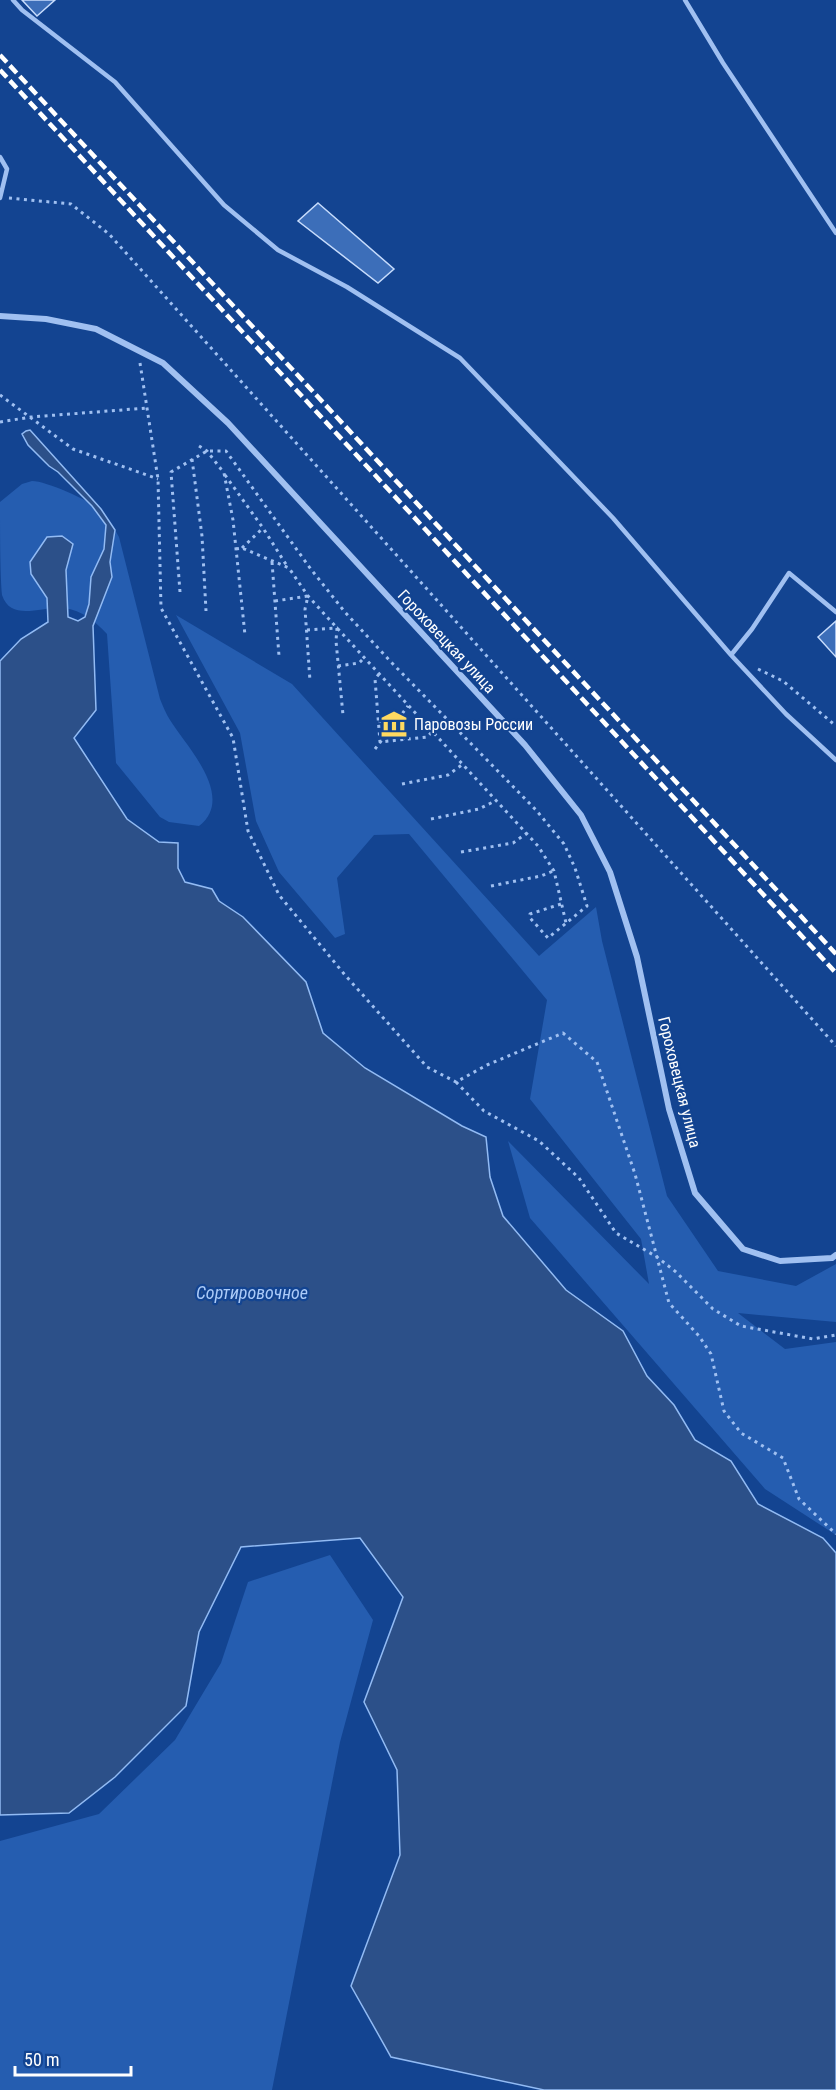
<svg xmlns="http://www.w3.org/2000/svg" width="836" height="2090" viewBox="0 0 836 2090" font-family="'Roboto Condensed',sans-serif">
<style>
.green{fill:#255db0}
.water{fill:#2c5089;stroke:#92bbf4;stroke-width:1.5}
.building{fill:#3c6eb9;stroke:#c7dcfc;stroke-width:1.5}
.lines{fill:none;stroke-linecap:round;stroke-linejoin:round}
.path{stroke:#a0c0f1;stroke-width:3;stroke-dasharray:3 4.5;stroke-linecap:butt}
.service{stroke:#a0c0f1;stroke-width:4.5}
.minor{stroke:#a0c0f1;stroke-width:6}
.rail{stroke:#fff;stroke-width:4.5;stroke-dasharray:10 4.5;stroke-linecap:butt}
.labels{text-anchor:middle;stroke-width:4.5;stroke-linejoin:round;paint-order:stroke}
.street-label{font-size:16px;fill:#fff;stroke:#134491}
.poi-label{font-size:16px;fill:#fff;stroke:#134491;text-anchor:start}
.water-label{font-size:18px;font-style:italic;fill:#accbf8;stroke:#134491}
</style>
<rect width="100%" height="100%" fill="#134491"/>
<path class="green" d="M32 481C46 481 89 500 100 510 108 518 114 528 119 537L160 699C163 706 166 714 170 720 187 747 236 797 199 826L169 822 160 817 116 763 107 634C96 622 82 610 64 608 44 605 11 623 2 595 0 574 0 526 0 502L22 484Z
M176 615 292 684 539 956 596 907 602 941 667 1196 718 1271 796 1286 836 1264V1322L738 1313 785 1349 836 1342V1535L765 1489 530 1218 508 1141 649 1284 641 1239 530 1099 547 1000 409 834 374 835 337 878 345 934 335 938 279 872 256 821 240 733Z
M330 1555 373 1620 340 1742 272 2090H0V1841L99 1814 175 1740 221 1663 248 1582Z"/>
<path class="water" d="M30 430 101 509 115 530 110 562 112 577 93 626 96 710 74 738 127 819 159 842 178 843V868L185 882 212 889 219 901 243 917 306 982 323 1033 365 1068 462 1126 486 1137 490 1177 503 1216 566 1290 623 1331 647 1376 674 1405 695 1440 731 1461 758 1504 823 1538 836 1553V2090H544L391 2057 351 1986 400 1855 397 1770 364 1702 403 1597 360 1538 241 1547 199 1632 186 1706 115 1777 69 1813 0 1815V661L21 639 48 622 47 598 31 574 30 562 47 537 62 536 73 544 66 570 68 617 78 621 85 617 89 604 91 577 104 549 106 525 92 506 58 472 49 466 28 445 22 434 26 431Z"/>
<path class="building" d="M22 0H55L37 16Z
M318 203 394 269 378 283 298 221Z
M836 621V657L818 637Z"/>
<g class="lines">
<path class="path" d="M9 198 71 204 109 234 836 1046
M140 363 158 479 161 608 233 738 248 831 279 895 345 975 427 1067 456 1082 487 1065 563 1033 597 1062 635 1174 669 1303 699 1336 711 1354 724 1411 741 1433 783 1458 799 1499 836 1534
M0 395 73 449 158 479
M0 422 31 417 147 408
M199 446 207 451 224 473 233 520 245 635
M192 459 202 536 206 611
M225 475 263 528 287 566
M242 548 263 528
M236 549 242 548 289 568 308 596 337 628 538 846 554 871 566 923
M272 562 279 656
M180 592 171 472 207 451H226L310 568 344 611 390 661 536 810 564 844 575 868 587 906 548 938 530 918V914L561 904
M275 601 308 596 305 609 310 681
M307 630 337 628 336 641 343 715
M338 666 359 663 364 658
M758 669 783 681 836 726
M379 674 375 679 380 742 427 737 432 732
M379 721 393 725 406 739
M375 749 408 706
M402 784 448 775 463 764
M431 819 479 809 497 800
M461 852 513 843 527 833
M491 886 541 876 553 871
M456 1082 484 1111 539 1141 579 1178 616 1233 657 1257 676 1272 713 1309 741 1326 813 1339 836 1335"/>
<path class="service" d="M13 0 22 10 115 82 224 205 278 250 347 287 460 358 613 518 731 655 786 714 836 760
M685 0 723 63 836 233
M0 157 7 169 0 198
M731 655 752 629 789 573 836 612"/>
<path class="minor" d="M0 316 46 319 96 329 163 363 228 423 525 745 581 815 610 872 637 957 669 1109 695 1193 743 1249 780 1261 832 1258 836 1255"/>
<path class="rail" d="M0 55 836 954
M0 70 836 973"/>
</g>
<defs>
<g id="museum-bare" transform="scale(2.07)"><path d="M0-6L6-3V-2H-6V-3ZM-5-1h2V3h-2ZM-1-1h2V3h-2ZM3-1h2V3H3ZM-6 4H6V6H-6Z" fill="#ffd960" stroke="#134491" stroke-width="2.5" paint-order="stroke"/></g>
</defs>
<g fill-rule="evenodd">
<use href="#museum-bare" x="394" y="724"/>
</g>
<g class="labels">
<g class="street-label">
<text transform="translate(447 641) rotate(47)" y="6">Гороховецкая улица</text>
<text transform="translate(680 1082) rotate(76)" y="6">Гороховецкая улица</text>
</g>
<g class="poi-label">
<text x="414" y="730">Паровозы России</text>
</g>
<g class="water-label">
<text x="252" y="1299">Сортировочное</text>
</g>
</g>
<path d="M15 2066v9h116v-9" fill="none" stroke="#ffffff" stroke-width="3"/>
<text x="24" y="2066" font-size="18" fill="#ffffff" stroke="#134491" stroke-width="4.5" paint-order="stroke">50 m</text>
</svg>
